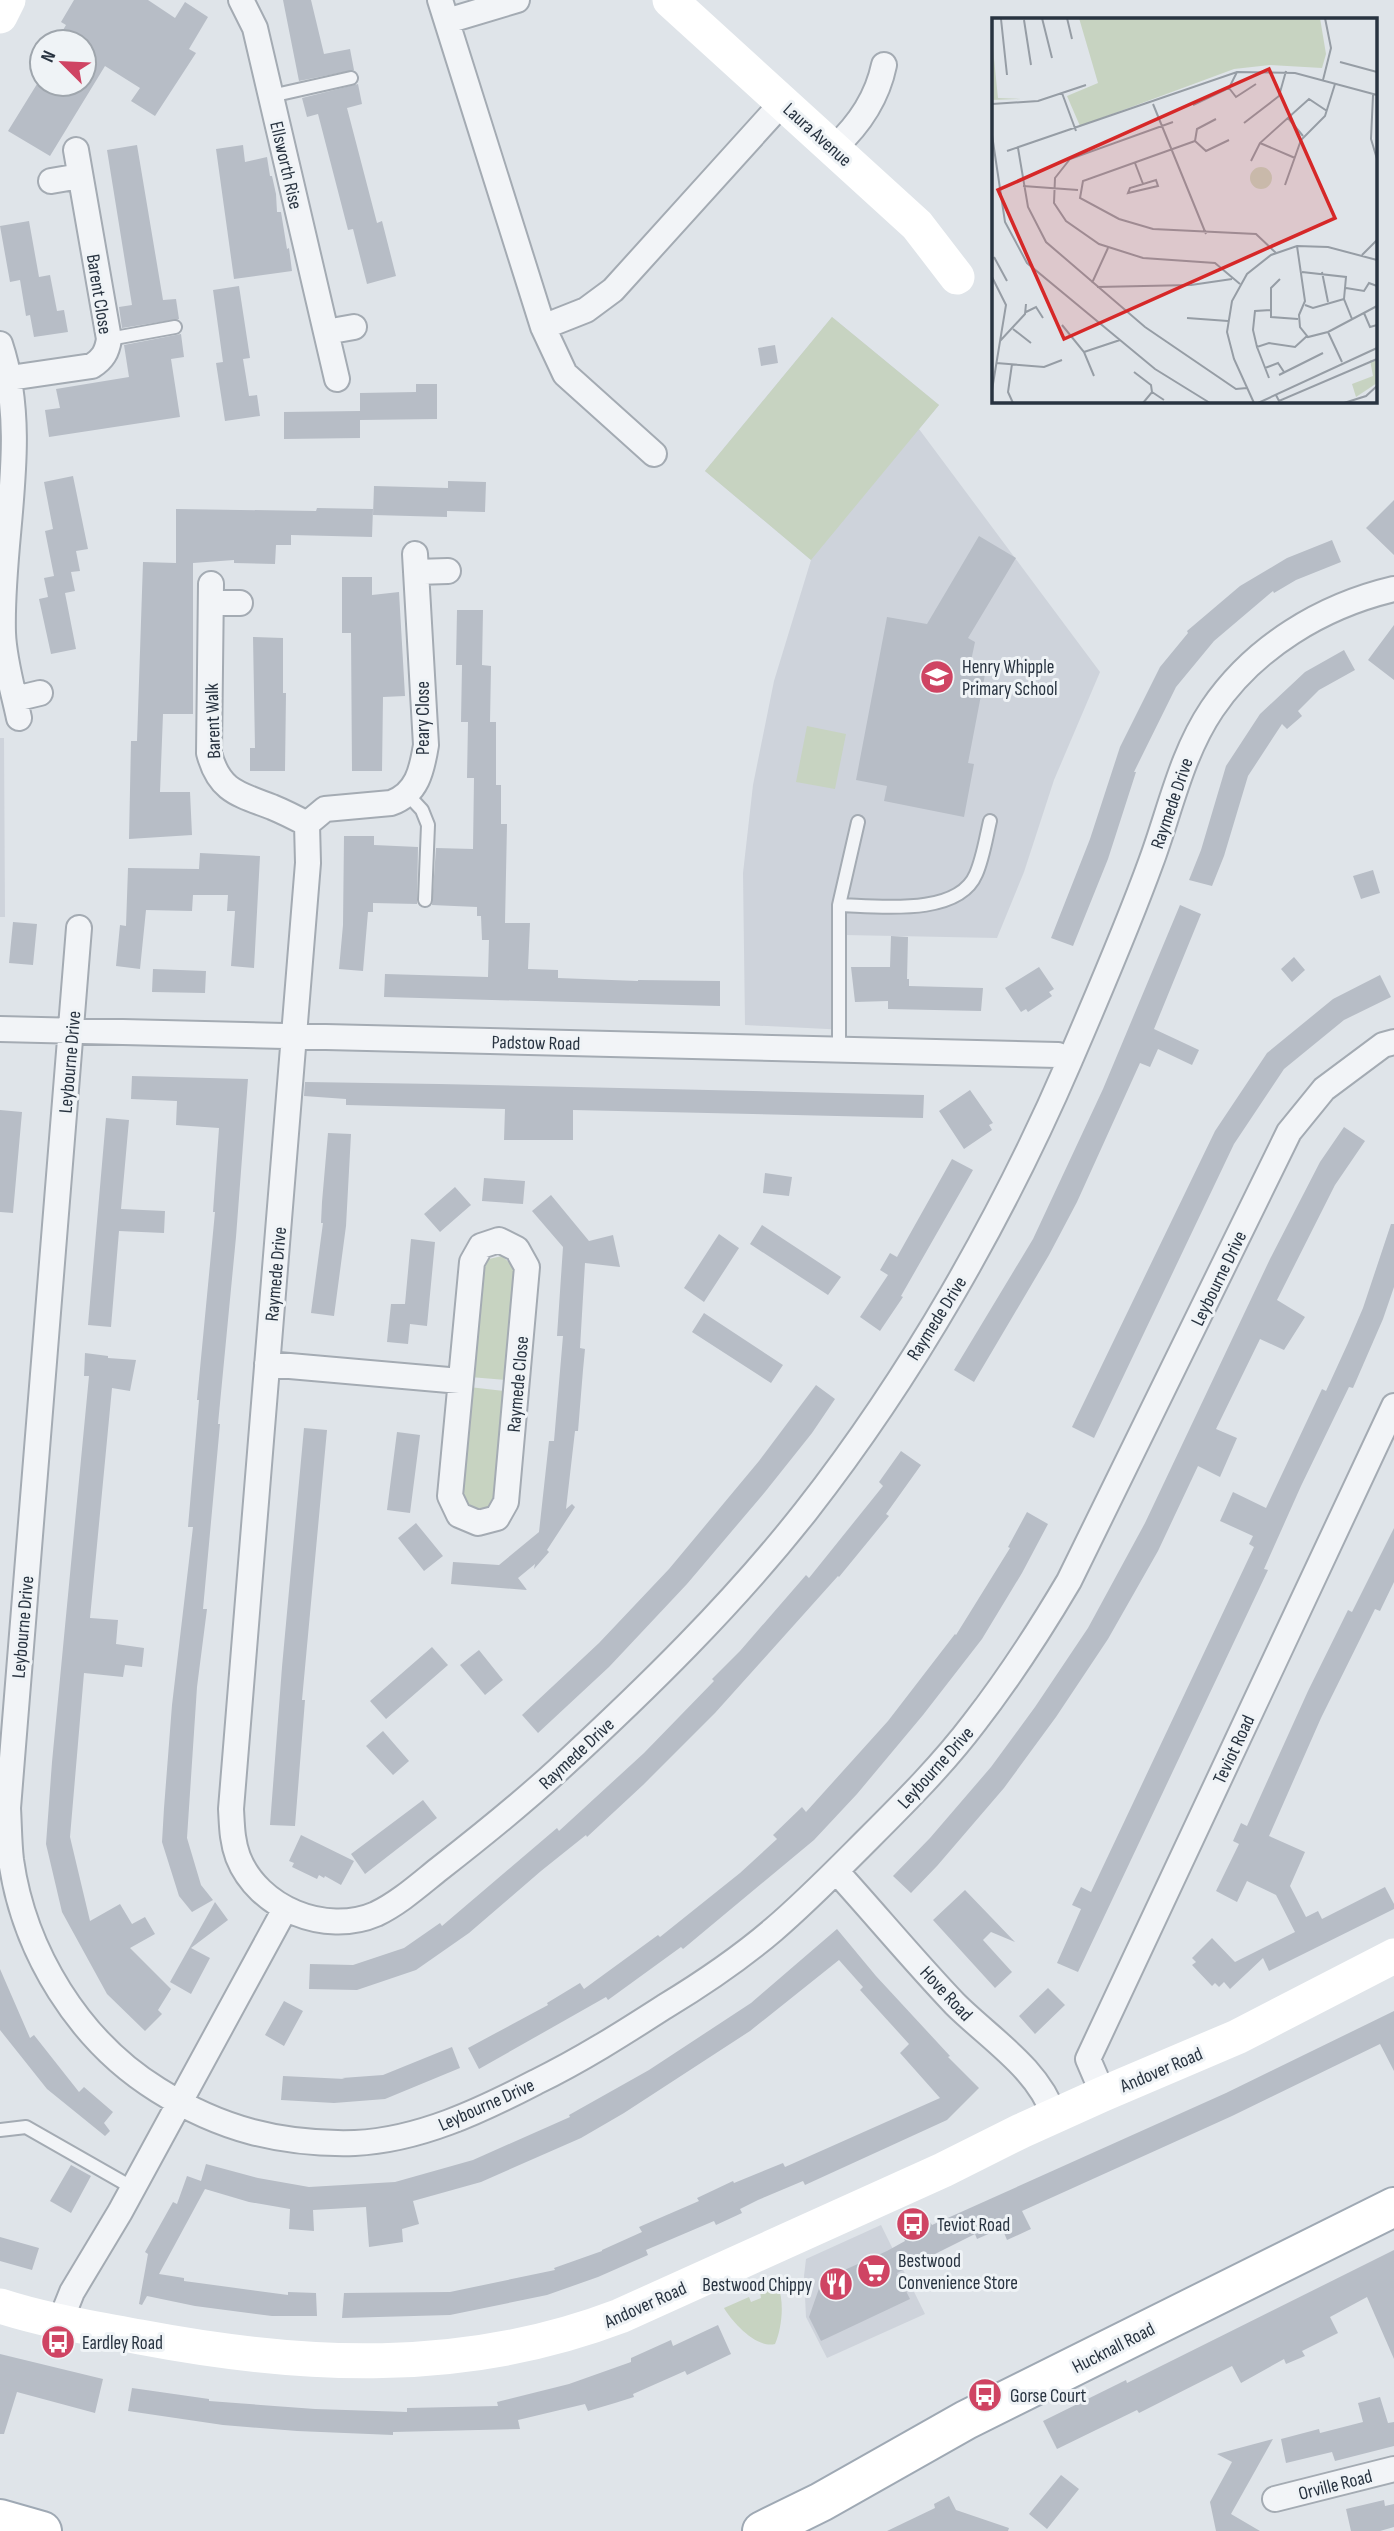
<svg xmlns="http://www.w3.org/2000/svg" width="1394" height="2531" viewBox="0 0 1394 2531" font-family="'Sofia Sans Condensed',sans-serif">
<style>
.built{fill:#ced3db}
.green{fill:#c7d3c1}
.building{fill:#b7bdc6}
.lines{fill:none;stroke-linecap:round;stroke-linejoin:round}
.lane-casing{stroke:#a4abb3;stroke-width:16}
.street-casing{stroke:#a4abb3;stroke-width:28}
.primary-casing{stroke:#9fa9b4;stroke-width:42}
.lane{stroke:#f2f4f7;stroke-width:12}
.street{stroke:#f2f4f7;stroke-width:24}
.secondary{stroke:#fff;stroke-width:35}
.primary{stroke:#fff;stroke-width:38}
.labels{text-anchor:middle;stroke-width:6;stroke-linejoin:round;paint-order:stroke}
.street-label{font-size:19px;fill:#283340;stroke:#eff3f6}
.poi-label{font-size:19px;fill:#283340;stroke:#eff3f6;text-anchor:start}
.inset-road{fill:none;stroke:#969da5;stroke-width:2}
.view{fill:#d62828;fill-opacity:0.15;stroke:#d62828;stroke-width:3.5}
.inset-edge{fill:none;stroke:#283340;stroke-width:3.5}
</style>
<rect width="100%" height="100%" fill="#dfe4e9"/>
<path class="built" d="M832 317 939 405 919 429 1100 672 1054 780 1024 872 997 938 845 935 847 1030 745 1025 743 873 753 785 774 681 811 560 705 471Z
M0 738H4L5 917H0Z
M881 2225 925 2314 827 2358 806 2317 804 2276 806 2259Z"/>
<path class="green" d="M832 317 939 405 811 560 705 471Z
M807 726 846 734 835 789 796 782Z
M502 1256 513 1266 518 1286 506 1380 470 1377 480 1268 489 1259Z
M469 1387 504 1391 494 1507 475 1511 462 1505Z
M777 2284C785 2300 782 2328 775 2344 757 2349 732 2322 724 2308L749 2297 751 2302 761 2298 760 2291Z"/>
<path class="building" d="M74 0H148L175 18 185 2 208 17 189 49 196 53 155 116 131 101 140 88 105 66 50 156 8 131 37 84H84V42H56L66 25 61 22Z
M283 0H311L324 54 350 49 354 70 299 81Z
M358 84 362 104 347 108 377 223 382 221 396 276 367 284 353 229 348 230 318 114 307 117 302 98Z
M137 145 163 300 176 299 179 319 122 328 119 307 132 305 107 150Z
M243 145 245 162 267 157 270 176H272L276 194 277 212H281L287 249 289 248 292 271 234 279 216 149Z
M29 221 39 277 50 275 57 311 64 310 68 332 34 337 30 315 26 316 20 280 10 282 0 226Z
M239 286 250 358 243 359 246 377 249 396 257 395 260 416 225 421 216 363 223 362 213 290Z
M181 334 184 357 171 359 180 417 49 437 45 410 60 408 56 389 129 377 124 345Z
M775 345 778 363 761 366 758 348Z
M416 384H437V419L360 420V438L284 439V412L360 411V393L416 392Z
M73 476 88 549 76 551 80 571 71 572 75 591 65 593 76 649 51 654 39 599 48 597 44 578 54 576 45 531 53 529 44 482Z
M448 481 486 482 485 512 447 511V517L373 515 374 486 448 488Z
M1394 500V555L1366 528Z
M317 508 373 509 372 537 291 535V545H276L275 564 234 563V560L193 563V714H163L160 792H190L192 835 129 839 131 741H137L143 562 176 563V509L316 511Z
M979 536 1016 558 968 638 975 642 971 661 987 664 968 763 974 764 964 817 884 801 887 786 856 780 887 617 927 624Z
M1332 540 1341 562 1296 580 1274 593 1273 591 1214 641 1176 687 1134 772H1136L1108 859 1073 946 1051 938 1090 839 1120 747 1160 667 1188 633 1187 631 1240 586 1287 558Z
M342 577H372V595L399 592 405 696 383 697 382 771H352L351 633H342Z
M457 610H483L482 665 491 666 490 722H496V785H501V824H507L505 923H530L528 969 558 970V978L638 981V980L720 981V1006L384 997 385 974 488 977 489 940H482L481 916H477V907L432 905 436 848 473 849 474 778H467L468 722H461L462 665H456Z
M1394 625V680L1368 660Z
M253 637 283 638V693H286L285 771H250V748H255Z
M1344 650 1355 670 1319 690 1298 711 1302 716 1287 729 1282 724 1248 776 1224 856 1212 886 1189 880 1201 850 1226 766 1260 714 1305 672Z
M344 836H374V845L418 847 417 904 373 903V912H368L363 971 339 969 343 925Z
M200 853 260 856 254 968 231 966 235 911H227L228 895H193L192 911 146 910 140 969 116 966 120 925 126 926 128 868 199 869Z
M1373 870 1380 893 1361 899 1353 876Z
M1180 905 1201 914 1154 1029 1199 1050 1192 1065 1158 1049 1150 1067 1140 1063 1077 1202 1049 1255 974 1382 954 1370 1033 1239 1103 1089Z
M13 922 37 924 33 965 9 963Z
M891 936 908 937 907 979H909V986L983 988 981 1011 888 1009V1001L855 1002 851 967H890Z
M1294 957 1305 970 1292 982 1281 969Z
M1039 967 1054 989 1049 992 1052 996 1028 1012 1026 1009 1021 1012 1005 988Z
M153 969 206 971 205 993 152 992Z
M1380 975 1391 997 1344 1020 1284 1069 1234 1144 1094 1438 1072 1427 1215 1131 1267 1053 1333 999Z
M132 1076 248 1079 236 1237 218 1424H220L203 1609H207L197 1687 187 1838 201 1885 213 1900 192 1912 179 1896 162 1842 164 1808 172 1705 193 1527H188L199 1400H197L215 1212H213L219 1128 176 1125 177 1101 131 1099Z
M305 1082 439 1084 924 1095 923 1118 573 1110V1140H504L505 1109 346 1105V1099L304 1096Z
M970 1090 993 1123 989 1125 992 1130 964 1149 939 1111Z
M0 1110 22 1112 13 1213 0 1212Z
M106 1118 129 1120 121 1209 165 1211 164 1233 119 1231 111 1327 88 1325Z
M1344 1127 1365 1141 1335 1185 1277 1300 1305 1317 1284 1350 1260 1339 1216 1429 1237 1438 1220 1477 1198 1466 1158 1551 1108 1639 1056 1717 1004 1788 937 1866 911 1893 893 1876 930 1838 991 1767 1035 1707 1088 1628 1145 1523 1270 1259 1320 1162Z
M328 1133 351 1134 346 1226 334 1316 311 1313 323 1223H321L322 1202Z
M952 1159 973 1170 901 1296 903 1297 880 1331 860 1317 888 1275 880 1270 890 1253 897 1257Z
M765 1173 792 1177 789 1196 763 1193Z
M484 1178 525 1181 523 1204 482 1201Z
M455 1187 471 1205 440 1232 424 1214Z
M551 1195 589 1241 613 1235 620 1267 585 1263 580 1348 585 1349 583 1370 578 1431H575L566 1509 572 1504 575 1507 547 1550 549 1552 534 1569 535 1564 518 1578 527 1590 451 1584 453 1562 499 1565 539 1532 549 1441H554L563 1336H557L563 1247 532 1211Z
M1391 1224H1394V1287L1383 1319 1353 1388 1349 1387 1301 1486 1264 1569 1268 1570 1078 1972 1057 1963 1081 1909 1072 1905 1081 1887 1091 1892 1254 1547 1249 1544 1253 1536 1220 1521 1233 1492 1266 1508 1322 1389 1326 1391 1348 1343 1363 1308Z
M762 1225 841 1277 828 1295 750 1244Z
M719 1234 739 1248 704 1302 684 1288Z
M411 1239 435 1242 427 1326 410 1324 408 1344 387 1342 391 1304H405Z
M704 1313 783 1365 771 1383 692 1332Z
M85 1353 108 1356V1358L136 1360 130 1391 112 1388 90 1618 118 1620 116 1644 144 1648 142 1667 125 1665 123 1677 84 1673 70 1837 90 1921 120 1904 132 1924 145 1917 155 1934 130 1948 171 1989 158 2010 162 2014 145 2031 107 1994 62 1912 46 1844 52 1762 89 1376H84Z
M816 1385 835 1399 812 1433 765 1492 687 1584 609 1667 538 1733 522 1715 599 1643 669 1569 759 1461Z
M304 1428 327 1430 302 1700H305L295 1826 270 1825 282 1667Z
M397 1432 420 1435 410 1513 387 1510Z
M901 1451 921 1465 886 1514 889 1516 839 1577 838 1576 715 1713 643 1785 587 1837 586 1835 541 1871 469 1933 416 1970 357 1990 309 1989 310 1964 353 1965 404 1948 440 1923 442 1926 557 1828 559 1831 644 1753 714 1681 712 1679 740 1651 806 1575 809 1578 883 1486 879 1482Z
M1027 1512 1048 1524 1022 1573 982 1639 923 1715 857 1794 814 1840 683 1949 681 1947 608 2000 606 1997 479 2069 468 2048 548 2005 547 2003 580 1983 584 1989 658 1935 660 1937 740 1873 777 1839 773 1835 802 1807 806 1812 888 1721 955 1634 956 1635 1010 1548 1008 1547Z
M416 1523 443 1556 424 1571 398 1538Z
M1394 1528V1582L1380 1611 1375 1609 1321 1718 1269 1836 1305 1852 1290 1886 1306 1917 1318 1911 1322 1919 1385 1887 1394 1904V1909L1269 1971 1263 1958 1230 1989 1224 1982 1219 1987 1215 1983 1212 1986 1192 1965 1196 1962 1192 1958 1212 1938 1235 1962 1295 1932 1276 1895 1247 1881 1237 1902 1216 1891 1239 1844 1233 1841 1241 1823 1247 1826 1308 1691 1348 1610 1352 1612Z
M432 1647 448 1665 386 1719 370 1701Z
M479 1650 503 1680 485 1695 460 1665Z
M383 1731 409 1761 393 1775 366 1746Z
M423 1800 437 1818 365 1874 351 1854Z
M301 1835 354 1861 341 1885 325 1876 324 1878 319 1875 317 1879 292 1867 294 1863 289 1861Z
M965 1890 1015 1942 991 1932 983 1940 1012 1972 995 1988 933 1920Z
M215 1902 228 1920 191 1948 210 1958 191 1994 170 1982Z
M837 1929 876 1976 950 2056 948 2057 979 2088 947 2120 805 2185 803 2181 758 2200 740 2209 742 2213 716 2225 714 2221 646 2250 648 2255 598 2277 547 2295 450 2315 342 2318 344 2293 450 2292 555 2270 554 2268 602 2251V2250L642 2232 639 2227 699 2201 697 2198 733 2181 734 2183 783 2163 785 2167 940 2098 900 2053 909 2044 860 1990 863 1987 839 1960 750 2031 624 2113 581 2138 481 2182 413 2201 419 2224 402 2229 403 2242 369 2247 366 2207 313 2210 314 2231 289 2229 290 2209 249 2202 205 2189 159 2274 184 2278V2281L288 2295V2292L316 2293 317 2316H272L195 2306 147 2296 142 2305 139 2304 148 2254 145 2252 173 2202 177 2204 187 2176 201 2181 206 2164 258 2178 309 2187 395 2182 473 2160 570 2117 569 2115 649 2070 751 2003Z
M0 1969 30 2038 34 2035 79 2092 84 2087 113 2112 104 2123 110 2131 105 2136 47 2089 0 2030Z
M1048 1988 1065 2005 1035 2034 1019 2016Z
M284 2001 303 2011 284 2046 265 2035Z
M1394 2011V2071L1380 2044 1232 2116 1022 2211 1031 2229 1007 2240 1002 2228 977 2239 975 2234 897 2273 910 2299 821 2341 809 2317 822 2280 887 2251 905 2241 903 2236 930 2222 932 2225 1226 2093Z
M452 2047 460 2068 385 2099 334 2103 281 2100 283 2076 345 2079 342 2078 383 2075Z
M71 2165 91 2176 71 2213 50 2201Z
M0 2237 39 2248 32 2270 0 2261Z
M1394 2250V2359L1367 2297 1330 2317 1338 2333 1302 2351 1305 2356 1286 2364 1284 2359 1241 2383 1232 2366 1139 2413 1137 2410 1057 2449 1043 2421 1126 2380 1127 2383Z
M718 2325 731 2354 687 2375 685 2371 633 2394 634 2397 615 2403 588 2411 585 2404 518 2420 520 2429 393 2432V2435L297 2431 223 2425 128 2411 132 2388 209 2399V2401L315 2409 407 2412V2408L498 2406 497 2402 569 2384 631 2362V2358L671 2340 673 2346Z
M0 2354 103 2379 95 2413 17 2392 4 2434H0Z
M1380 2397 1388 2423 1394 2422V2446L1335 2461 1332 2452 1286 2463 1281 2439 1319 2429 1320 2433 1363 2422 1358 2403Z
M1273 2439 1231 2514 1260 2531H1216L1210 2502 1232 2462 1217 2454Z
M1061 2475 1079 2489 1047 2529 1029 2514Z
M949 2496 956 2510 1009 2528 1008 2531H887L935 2508 934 2504Z
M1384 2500 1385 2506 1394 2504V2527L1380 2531H1351L1346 2509Z"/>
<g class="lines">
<g class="lane-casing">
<path id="lane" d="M271 96 351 78
M109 339 175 327
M407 794 422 810 428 825 425 900
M839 905 858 822
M839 1050V905C877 906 958 917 976 874 983 858 986 838 990 821
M0 2130 26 2127 133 2188"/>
</g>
<g class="street-casing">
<path id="street" d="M241 0 255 28 337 379
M440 0 543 327 565 374 654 454
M447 21 517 0
M834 148C859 125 877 99 884 65
M51 181 80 176
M543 327 586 310 613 290 783 102
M326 332 354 327
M0 344C31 437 0 538 3 633 4 661 13 690 19 718
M10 378 92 366C103 359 107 352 109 339L76 150
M416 572 448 571
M211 584 209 753C219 791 238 794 272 807 284 812 296 818 307 824
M211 603H240
M15 699 40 693
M307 824 308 863 231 1809C232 1826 232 1841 238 1857 258 1908 325 1936 376 1914 399 1903 419 1885 439 1869 480 1837 520 1805 558 1770 646 1689 732 1605 806 1511 911 1377 1003 1216 1070 1060 1098 995 1127 928 1151 862 1170 811 1181 755 1212 709 1254 647 1322 606 1394 589
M307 824 325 809 391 803C417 794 422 770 426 745L415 554
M79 928 8 1808C9 1825 9 1843 11 1860 24 1952 79 2041 158 2090 220 2129 281 2145 355 2143 419 2140 480 2111 536 2082 581 2060 622 2034 664 2007 702 1984 739 1959 773 1930 807 1901 838 1869 869 1838 906 1801 943 1764 974 1723 1009 1678 1040 1630 1069 1581L1289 1132 1324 1089 1383 1045 1394 1042
M0 1029 1058 1055 1070 1060
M499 1240 517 1249 527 1267 506 1502 497 1518 478 1523 459 1515 450 1496 472 1262 481 1246Z
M267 1364 460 1381
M836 1871C876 1915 914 1961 955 2004 989 2038 1039 2069 1054 2116
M1103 2094 1088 2059 1394 1406
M60 2322 72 2292 120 2212 285 1909
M1275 2499 1394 2469"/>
</g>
<g class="primary-casing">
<path id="primary" d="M0 2519 42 2531
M762 2531 821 2502 966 2420 1394 2207"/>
</g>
<use href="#lane" class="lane"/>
<use href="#street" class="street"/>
<path class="secondary" d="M670 0 917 225 957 277
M0 16 8 0
M0 2306C46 2321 93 2328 140 2337 303 2368 463 2376 620 2316L943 2170 1021 2131 1103 2094 1237 2037 1394 1956"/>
<use href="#primary" class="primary"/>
</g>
<defs>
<g id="school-disc" transform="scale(1.75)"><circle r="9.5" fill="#cf4463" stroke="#eff3f6"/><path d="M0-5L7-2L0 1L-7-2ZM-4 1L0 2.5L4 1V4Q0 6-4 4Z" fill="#fff"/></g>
<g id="bus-disc" transform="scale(1.75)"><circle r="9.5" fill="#cf4463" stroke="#eff3f6"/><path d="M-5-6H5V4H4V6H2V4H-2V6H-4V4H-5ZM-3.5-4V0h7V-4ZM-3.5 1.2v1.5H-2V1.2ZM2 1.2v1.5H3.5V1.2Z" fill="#fff"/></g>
<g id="supermarket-disc" transform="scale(1.75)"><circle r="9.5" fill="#cf4463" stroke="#eff3f6"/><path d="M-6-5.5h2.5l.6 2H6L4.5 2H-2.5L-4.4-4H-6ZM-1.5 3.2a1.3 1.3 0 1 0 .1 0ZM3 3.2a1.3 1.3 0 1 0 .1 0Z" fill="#fff"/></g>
<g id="restaurant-disc" transform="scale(1.75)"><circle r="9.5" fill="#cf4463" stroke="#eff3f6"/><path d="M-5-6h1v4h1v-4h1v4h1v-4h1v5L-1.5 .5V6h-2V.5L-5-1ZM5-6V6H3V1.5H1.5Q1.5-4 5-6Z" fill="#fff"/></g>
</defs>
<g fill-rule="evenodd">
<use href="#school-disc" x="937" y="677"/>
<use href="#bus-disc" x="913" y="2224"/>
<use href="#supermarket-disc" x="874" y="2271"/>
<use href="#restaurant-disc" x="836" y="2284"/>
<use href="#bus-disc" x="58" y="2342"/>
<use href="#bus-disc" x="985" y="2395"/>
</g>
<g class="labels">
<g class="street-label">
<text transform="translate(818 134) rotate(42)" y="7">Laura Avenue</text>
<text transform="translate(287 165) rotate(77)" y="7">Ellsworth Rise</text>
<text transform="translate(100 294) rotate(81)" y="7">Barent Close</text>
<text transform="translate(422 718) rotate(-90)" y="7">Peary Close</text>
<text transform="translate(212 721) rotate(-92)" y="7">Barent Walk</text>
<text transform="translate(1171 803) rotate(-71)" y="7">Raymede Drive</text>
<text transform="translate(536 1042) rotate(1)" y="7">Padstow Road</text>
<text transform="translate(69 1062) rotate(-85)" y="7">Leybourne Drive</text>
<text transform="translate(275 1274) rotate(-85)" y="7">Raymede Drive</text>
<text transform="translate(1218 1278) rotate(-64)" y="7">Leybourne Drive</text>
<text transform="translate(936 1318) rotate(-58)" y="7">Raymede Drive</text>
<text transform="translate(517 1384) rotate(-85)" y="7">Raymede Close</text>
<text transform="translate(22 1627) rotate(-85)" y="7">Leybourne Drive</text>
<text transform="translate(1233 1749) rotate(-65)" y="7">Teviot Road</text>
<text transform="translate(576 1753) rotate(-43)" y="7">Raymede Drive</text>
<text transform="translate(935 1767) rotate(-48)" y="7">Leybourne Drive</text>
<text transform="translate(947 1993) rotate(47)" y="7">Hove Road</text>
<text transform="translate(1161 2069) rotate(-23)" y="7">Andover Road</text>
<text transform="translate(486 2104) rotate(-24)" y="7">Leybourne Drive</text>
<text transform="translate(645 2304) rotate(-24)" y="7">Andover Road</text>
<text transform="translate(1113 2347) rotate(-27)" y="7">Hucknall Road</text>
<text transform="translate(1335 2484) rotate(-14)" y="7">Orville Road</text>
</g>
<g class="poi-label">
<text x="962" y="673">Henry Whipple<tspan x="962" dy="22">Primary School</tspan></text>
<text x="937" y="2231">Teviot Road</text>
<text x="898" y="2267">Bestwood<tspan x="898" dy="22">Convenience Store</tspan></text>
<text x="812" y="2291" text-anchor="end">Bestwood Chippy</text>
<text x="82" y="2349">Eardley Road</text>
<text x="1010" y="2402">Gorse Court</text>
</g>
</g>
<g transform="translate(992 18)">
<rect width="385" height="385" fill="#dfe4e9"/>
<path d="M87 0H328L334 36 330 50 278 47 242 51 88 108 75 78 106 65ZM0 21 6 80 29 81 0 82ZM258 160a11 11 0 1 1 22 0a11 11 0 1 1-22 0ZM378 342 385 343V365L364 379 360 366 381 358Z" fill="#c7d3c1"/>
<path class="inset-road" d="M0 0H46M50 0 60 40M75 0 80 21M9 1 15 57M32 2 39 47M348 44 385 54M331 62 339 30 333 0M237 70 244 79 264 66M70 75 84 113M381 77 379 121 385 141M0 86 46 83 94 67M161 86 214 216M201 87 237 70 245 54M296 100 311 118M181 104 78 141 63 160 62 185 74 203 107 226 151 240 223 245 248 266M252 105 287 78 294 53M0 117 13 204 35 245 163 351 218 385M203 123 91 163 88 180 127 201 161 211 264 216 284 235M203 123 214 133 237 122M203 123 205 111 224 101M268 125 303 140M26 130 36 189 54 224 153 309 244 371 255 370M15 133 245 54 303 55 385 77M259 143 268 125 317 81 335 93M143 145 151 166M164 162 166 168 136 175 138 170ZM293 167 309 122 333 98 343 66M31 168 86 172M305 228 313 283 307 297 308 309 316 319 336 314 350 344M370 237 385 222M2 239 15 263M310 254 354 259 352 281 360 301M330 254 336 284M0 259 14 287 0 372M288 261 279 270V299L306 301M100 265 116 230M105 269 199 267 240 261M354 270 372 273 377 265 385 268M313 287 321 290 352 281M279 292 263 293 261 312 265 329 277 325 303 329 315 318M34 294 44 289 51 300M372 295 378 309 385 307M195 300 236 303M70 307 92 334 102 358M21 311 39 325M336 314 385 288M8 323 33 296 34 286M265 329 277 360M92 334 128 322M4 345 52 349 70 342M20 346 16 374 21 385M273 350 286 345 292 354M142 354 159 367 160 374M287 357 331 335M284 377 287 383 385 341M151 385 160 374 172 382M262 385 242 341 235 314 240 283 255 256 279 237 305 228 336 229 385 242M266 385 385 330M352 385 374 378 385 368"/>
<path class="view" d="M277 51 343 200 72 321 6 172Z"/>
<rect width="385" height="385" class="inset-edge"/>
</g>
<g transform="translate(63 63) rotate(294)"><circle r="33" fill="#eff3f6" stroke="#9fa6ad" stroke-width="2"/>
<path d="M0-5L12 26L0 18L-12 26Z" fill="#cf4463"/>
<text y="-10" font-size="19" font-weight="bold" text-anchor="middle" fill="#283340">N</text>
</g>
</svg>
